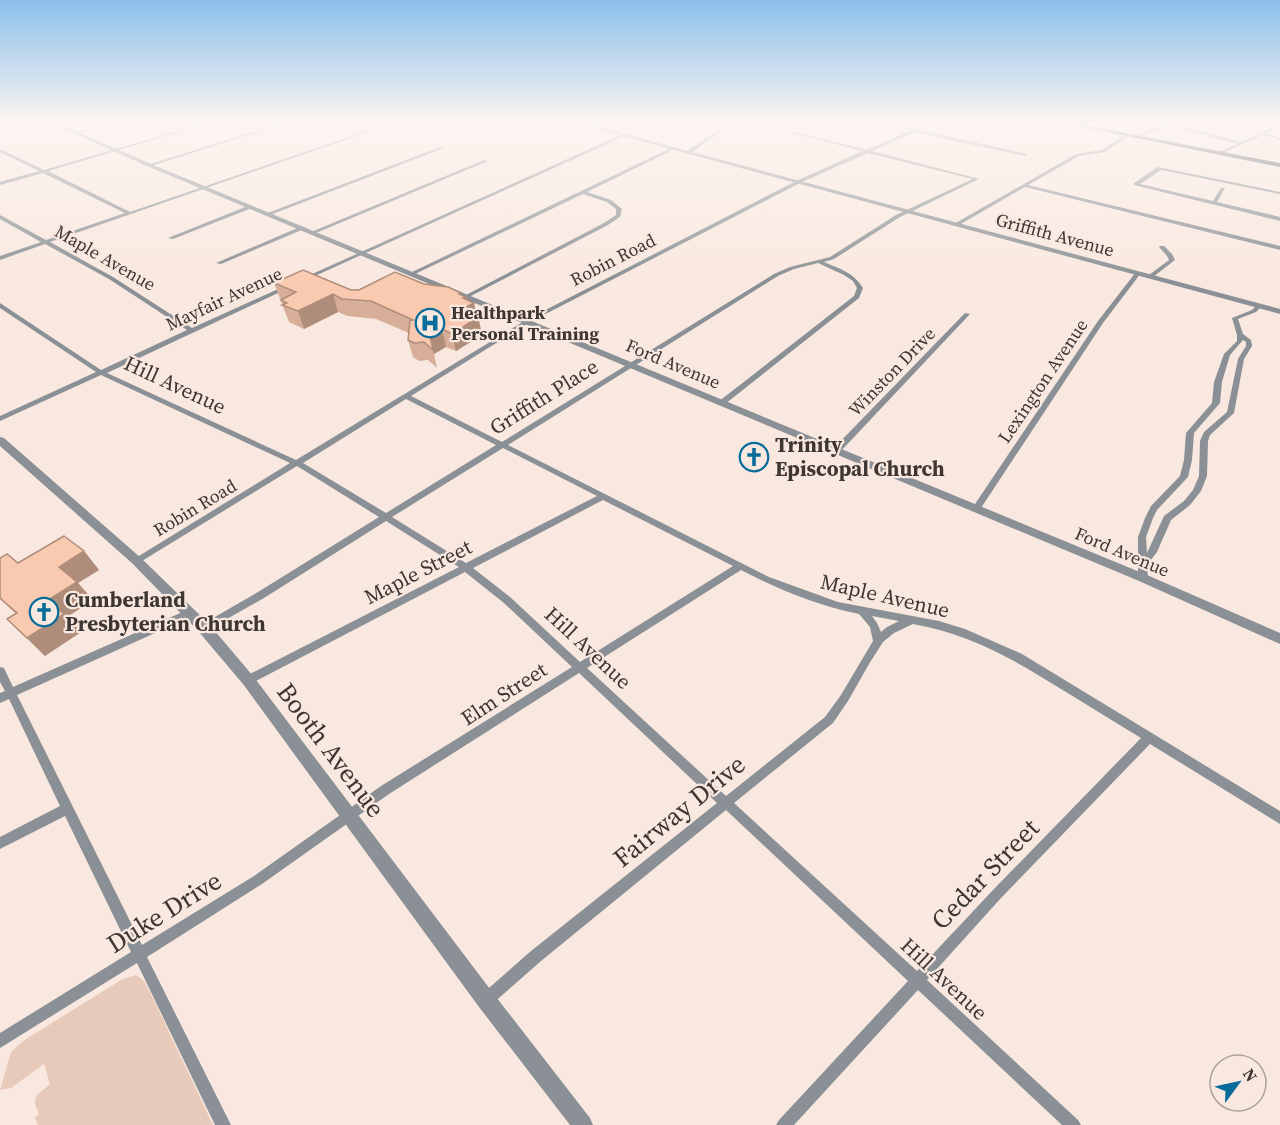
<svg xmlns="http://www.w3.org/2000/svg" width="1280" height="1125" viewBox="0 0 1280 1125" font-family="'Source Serif 4',serif">
<style>
.green{fill:#e7caba}
.lines{fill:none;stroke-linecap:round;stroke-linejoin:round}
.minor{fill:#8a9095;fill-rule:evenodd}
.tertiary{fill:#8a9095;fill-rule:evenodd}
.primary{fill:#3c474e;fill-rule:evenodd}
.wall{fill:#d7ae97}
.shaded-wall{fill:#af8d7b}
.building{fill:#facab0;stroke:#af8d7b;stroke-width:1.5}
.labels{text-anchor:middle;stroke-width:4.5;stroke-linejoin:round;paint-order:stroke}
.far-street-label{font-size:18px;fill:#3d3633;stroke:#f9e8df}
.far-poi-label{font-size:18px;font-weight:bold;fill:#3d3633;stroke:#f9e8df;text-anchor:start}
.street-label{font-size:21px;fill:#3d3633;stroke:#f9e8df}
.poi-label{font-size:21px;font-weight:bold;fill:#3d3633;stroke:#f9e8df;text-anchor:start}
.near-street-label{font-size:26px;fill:#3d3633;stroke:#f9e8df}
</style>
<rect width="100%" height="100%" fill="#f9e8df"/>
<path class="green" d="M136 975 144 981 150 992 213 1125H38L35 1118 39 1114 35 1104 36 1096 50 1084 44 1064 11 1088 0 1090 11 1052 23 1041 121 980Z"/>
<g class="lines">
<path class="minor" d="M117 123H123L76 134 74 133Z
M205 123H210L48 171 130 212 389 123H394L50 242 113 277 192 328 287 285H291V287L107 373 296 460 526 320 798 180 863 151 791 133V131L867 150 911 130 881 123 914 129 928 123H933L919 130 1027 154 1025 156 915 132 872 151 979 179 900 217 834 259 824 262C840 269 853 272 863 288L859 298 725 404H722L718 402 854 296 857 288 853 281 844 275 818 263 794 269 778 276 508 445 769 577 838 602 939 621 965 629 1022 654 1280 811V824L1150 744 1001 898 927 980 1078 1120 1081 1125H1062L918 990 794 1125H776L779 1120 908 981 726 810 541 961 491 1005 486 1007 481 1005 479 1000 481 995 531 951 717 803 579 673 389 794 262 884 147 957 231 1125H215L137 963 0 1048V1033L131 952 65 816 0 849V837L60 806 9 699 0 703V693L5 691 0 682V667L4 668 13 687 187 610H193L195 613 193 616 17 695 142 945 254 876 381 786 572 667 504 603 465 572 252 683 248 684 244 683 243 680 244 677 459 567 386 521 264 598 204 632 201 631 199 628 201 625 258 592 379 517 297 466 137 564 134 563 133 561 134 559 290 463 101 375 0 421V416L96 372 0 308V303L101 370 187 330 109 279 45 244 0 260V256L41 242 0 219V215L46 240 125 213 43 173 0 185V182L39 171 0 152V149L44 170ZM868 153 973 179 896 215 830 257 790 267 774 274 502 442 411 396 530 322 802 182ZM406 399 496 445 386 513 303 463ZM503 448 597 496 466 563 392 517ZM603 500 733 566 580 662 510 597 473 568ZM741 570C777 589 818 606 859 614L870 627 873 641 841 695 825 717 726 796 587 668ZM872 616 899 621 887 627 881 632 877 623ZM913 624C970 634 1013 659 1061 689 1088 705 1114 722 1141 738L993 890 917 971 734 803 833 723 848 701 869 664 883 642 894 633Z
M282 123H287L151 166 147 165Z
M729 123H733L691 153H687V151Z
M1166 123H1173L1241 142 1280 124V127L1266 133 1280 138V140L1263 135 1221 154 1219 152 1237 144 1170 125 1137 138 1133 137Z
M623 134 627 135 306 280 301 279Z
M1126 134 1128 136 1105 152 1079 156 1028 185 1280 246V250L1025 187 959 225 954 224 1076 154 1102 150Z
M440 147 444 148 270 215 265 214Z
M673 147 677 148 587 192 611 200 622 209 620 217 608 225 469 297 464 296 604 223 616 215V209L607 202 583 194 415 274 410 273Z
M484 160 488 161 316 233 311 232Z
M1158 167 1280 192V194L1161 170 1140 184 1213 201 1221 188H1225L1217 202 1280 217V221L1134 185V183Z
M250 205 253 207 252 208 173 239 168 238Z
M302 226 305 228 304 229 221 264 216 263Z
M1160 246H1164L1172 254 1175 260 1153 277H1149V275L1169 260 1167 256 1159 247Z
M1136 272 1141 273 1103 323 979 511H973L972 509 973 507 1098 321Z
M1257 305 1262 306 1256 312 1238 319 1243 334 1251 340 1252 346 1244 359 1234 413 1210 435 1208 441 1207 476 1201 491 1190 505 1171 520 1157 552 1147 565 1148 578 1146 580H1140L1138 578V537L1145 518 1151 506 1180 476 1184 460 1186 433 1212 403 1214 382 1224 354 1237 341V335L1232 318 1252 310ZM1243 340 1246 342V346L1238 359 1227 412 1204 432 1200 441 1199 476 1193 490 1184 501 1164 516 1147 553 1146 537 1153 518 1157 510 1188 477 1192 460 1194 433 1220 403 1222 382 1230 355Z
M965 313 970 314 840 452H834L833 450 834 448Z"/>
<path class="tertiary" d="M0 123H17L0 127Z
M50 123H57L151 164 1147 575 1280 633V644L1139 581 147 166Z
M575 123H583L1280 309V314Z
M0 437 4 438 141 558 209 624 253 676 493 993 590 1118 593 1125H570L479 1007 243 684 199 632 133 564 0 446Z"/>
<path class="primary" d="M1062 123H1074L1280 163V167Z"/>
</g>
<path class="wall" d="M274 283 351 290 424 284 461 293V295L466 297 467 300 474 303 476 312H477L481 330 479 331 480 336 456 351 446 347 434 354 437 368 428 360 419 361 413 357 408 340 409 333 376 319 348 316 338 312 304 329 289 322Z
M84 551 99 570 78 583 93 600 67 617 81 632 45 656 7 619 16 614 0 599V558L18 563Z"/>
<path class="shaded-wall" d="M333 294 338 312 304 329 298 311Z
M466 297 468 306 474 303 476 313 477 312 481 330 479 331 480 336 456 351 452 334 463 298Z
M442 329 446 347 434 354 437 368 430 336Z
M84 551 99 570 78 583 93 600 67 617 81 632 45 656 27 638 48 600 59 567Z"/>
<path class="building" d="M303 270 351 290H359L395 272 424 284 448 287 461 293 459 294 466 297 463 298 474 303 466 307 477 312 471 316 477 318 452 334 442 329 430 336 433 350 424 342 414 343 408 340 410 321 413 320 371 301 342 299 333 294 298 311 282 305 287 303 281 300 296 292 274 283Z
M64 536 84 551 59 567 77 582 48 600 64 614 27 638 7 619 17 613 0 598V558L7 554 18 563Z"/>
<linearGradient id="sky" x2="0" y2="1"><stop stop-color="#8cc0eb"/><stop offset="0.44" stop-color="#fcf5f1"/><stop offset="1" stop-color="#fcf5f1" stop-opacity="0"/></linearGradient>
<rect width="1280" height="280" fill="url(#sky)"/>
<defs>
<g id="hospital-ring" transform="scale(1.5)"><circle r="9.5" fill="#f9e8df" stroke="#086c9a" stroke-width="1.5"/><path d="M-5-5h3v3.5h4V-5h3V5h-3V1.5h-4V5h-3Z" fill="#086c9a"/></g>
<g id="church-ring" transform="scale(1.5)"><circle r="9.5" fill="#f9e8df" stroke="#086c9a" stroke-width="1.5"/><path d="M-1.2-6h2.4v3.5h3.3v2.4h-3.3V6h-2.4V-.1h-3.3v-2.4h3.3Z" fill="#086c9a"/></g>
</defs>
<g fill-rule="evenodd">
<use href="#hospital-ring" x="430" y="323"/>
<use href="#church-ring" x="754" y="457"/>
<use href="#church-ring" x="44" y="612"/>
</g>
<g class="labels">
<g class="far-street-label">
<text transform="translate(1055 235) rotate(15)" y="6">Griffith Avenue</text>
<text transform="translate(105 258) rotate(30)" y="6">Maple Avenue</text>
<text transform="translate(613 260) rotate(-27)" y="6">Robin Road</text>
<text transform="translate(224 299) rotate(-25)" y="6">Mayfair Avenue</text>
<text transform="translate(673 364) rotate(23)" y="6">Ford Avenue</text>
<text transform="translate(892 372) rotate(-46)" y="6">Winston Drive</text>
<text transform="translate(1043 381) rotate(-56)" y="6">Lexington Avenue</text>
<text transform="translate(195 508) rotate(-31)" y="6">Robin Road</text>
<text transform="translate(1122 552) rotate(23)" y="6">Ford Avenue</text>
</g>
<g class="far-poi-label">
<text x="451" y="319">Healthpark<tspan x="451" dy="21">Personal Training</tspan></text>
</g>
<g class="street-label">
<text transform="translate(175 385) rotate(25)" y="7">Hill Avenue</text>
<text transform="translate(544 397) rotate(-32)" y="7">Griffith Place</text>
<text transform="translate(418 572) rotate(-27)" y="7">Maple Street</text>
<text transform="translate(885 596) rotate(13)" y="7">Maple Avenue</text>
<text transform="translate(588 648) rotate(43)" y="7">Hill Avenue</text>
<text transform="translate(504 694) rotate(-33)" y="7">Elm Street</text>
<text transform="translate(944 979) rotate(43)" y="7">Hill Avenue</text>
</g>
<g class="poi-label">
<text x="775" y="452">Trinity<tspan x="775" dy="24">Episcopal Church</tspan></text>
<text x="65" y="607">Cumberland<tspan x="65" dy="24">Presbyterian Church</tspan></text>
</g>
<g class="near-street-label">
<text transform="translate(331 750) rotate(53)" y="9">Booth Avenue</text>
<text transform="translate(679 811) rotate(-39)" y="9">Fairway Drive</text>
<text transform="translate(985 874) rotate(-46)" y="9">Cedar Street</text>
<text transform="translate(164 912) rotate(-32)" y="9">Duke Drive</text>
</g>
</g>
<g transform="translate(1238 1083) rotate(57)"><circle r="28" fill="#f9e8df" stroke="#aea19a" stroke-width="1.5"/>
<path d="M0-4.5L10 22L0 15L-10 22Z" fill="#086c9a"/>
<text y="-9" font-size="16" font-weight="bold" text-anchor="middle" fill="#3d3633">N</text>
</g>
</svg>
